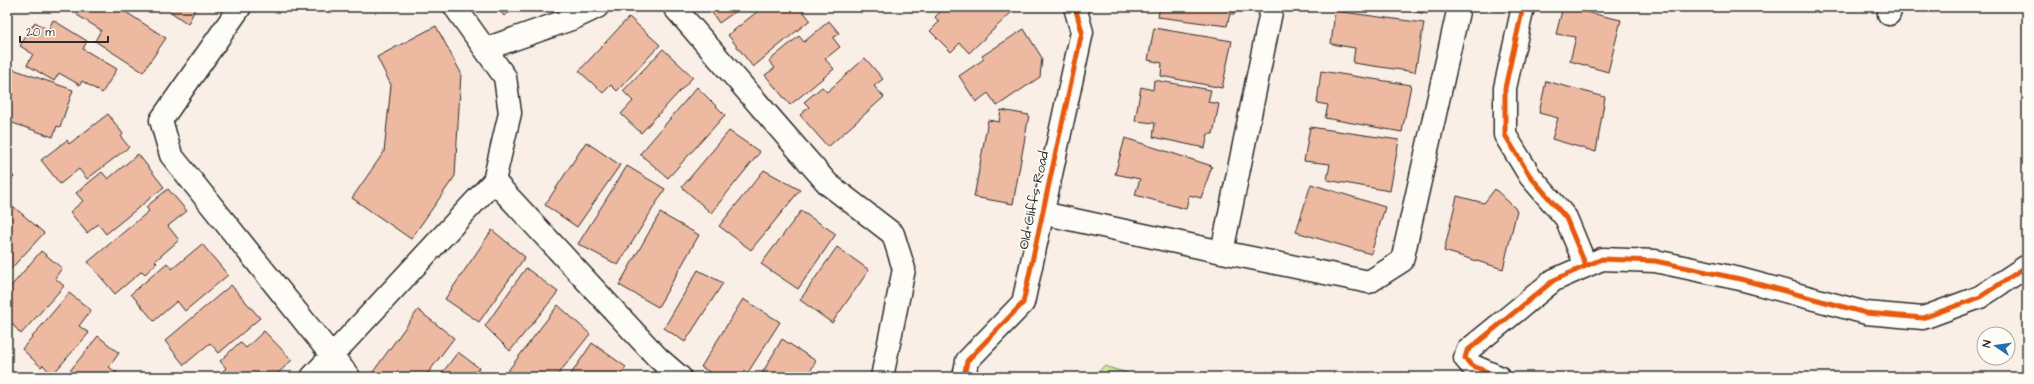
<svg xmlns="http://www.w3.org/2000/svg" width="2034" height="384" viewBox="0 0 2034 384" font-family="'Architects Daughter',sans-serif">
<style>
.green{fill:#caeaa1;stroke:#7a8a66}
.building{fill:#eeb9a1;stroke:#2b2b2b}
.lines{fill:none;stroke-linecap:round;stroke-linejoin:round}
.minor-casing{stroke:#2b2b2b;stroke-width:25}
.minor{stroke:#fdfcf7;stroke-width:22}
.cycleway-casing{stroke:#fdfcf7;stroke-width:8}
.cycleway{stroke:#e8590c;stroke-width:5}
.labels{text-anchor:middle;stroke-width:3;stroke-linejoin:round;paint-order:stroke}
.street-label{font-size:14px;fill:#2b2b2b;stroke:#fdfcf7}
</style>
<rect width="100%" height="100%" fill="#faefe6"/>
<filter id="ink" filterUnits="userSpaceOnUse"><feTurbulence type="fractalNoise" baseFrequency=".025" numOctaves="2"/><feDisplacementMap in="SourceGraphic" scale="8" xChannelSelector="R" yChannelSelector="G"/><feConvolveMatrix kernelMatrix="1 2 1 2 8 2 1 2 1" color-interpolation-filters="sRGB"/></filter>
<g filter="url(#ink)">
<path class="green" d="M1104 366 1140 377H1094Z"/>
<path class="building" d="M82 7H118L166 38 143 72 95 41 101 30 77 15Z
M164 7H196L188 24Z
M497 7H517L504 16Z
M708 7H742L719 23Z
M763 7H808L803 11 810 20 753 67 728 35Z
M945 7H1017L969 53 960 43 951 52 930 31 939 22 935 17Z
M1160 7H1237L1235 14H1230L1227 26 1158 17Z
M1386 7H1428L1427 14Z
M1563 7 1621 20 1608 72 1570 61 1576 37 1556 34Z
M1335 11 1424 23 1415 72 1353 63 1355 48 1331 44Z
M629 17 660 45 617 91 611 85 603 93 579 71Z
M53 20 87 41 83 49 117 69 102 93 82 81 80 85 59 73 54 81 27 65 33 54 20 46 35 22 48 30Z
M829 21 839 33 833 38 840 47 825 59 834 69 790 105 765 75 775 68 769 61 799 36 804 42Z
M436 26 461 73 455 176 411 239 352 198 384 152 391 85 377 57Z
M1154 28 1232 41 1222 88 1161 76 1162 63 1148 60Z
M1024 29 1042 58 1040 77 997 106 988 93 976 102 959 76 984 59 982 56Z
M663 49 693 77 641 133 621 114 633 101 623 91Z
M865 58 883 79 874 86 884 97 828 147 800 115 809 107 804 102 822 87 827 92Z
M7 67 73 90 60 127 57 126 53 137 7 121Z
M1321 71 1411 85 1402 132 1325 118 1328 105 1317 103Z
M1154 80 1211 90 1208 102 1219 104 1213 134H1208L1205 148 1153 137 1155 123 1135 121 1141 87 1153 90Z
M1546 81 1605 97 1596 152 1552 139 1558 118 1539 113Z
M697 87 725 115 668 178 640 154Z
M1001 110 1029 115 1013 204 974 197 988 120 999 122Z
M108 114 123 134 121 137 129 147 87 179 79 169 60 184 41 160 67 140 69 144Z
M1310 127 1399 140 1390 191 1327 180 1330 164 1304 161Z
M729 131 760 152 711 213 682 187Z
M1125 138 1212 166 1201 198 1189 195 1186 209 1135 195 1140 179 1115 174Z
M586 142 620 165 577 227 545 205Z
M138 154 164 187 106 234 98 224 87 233 70 212 83 201 76 193 102 172 108 179Z
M627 166 665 189 618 265 578 244Z
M7 169 14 177 7 184Z
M764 170 800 190 751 250 719 226Z
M1311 184 1385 207 1371 254 1296 232Z
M168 189 187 211 168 226 179 240 155 261 157 263 145 274 142 271 115 294 88 262 149 211 146 207Z
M1495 189 1517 210 1503 269 1444 251 1457 196 1484 203Z
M14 207 44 233 7 273V215Z
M801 211 836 234 798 289 761 264Z
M660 213 699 235 658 307 619 285Z
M492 230 525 257 479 322 445 299Z
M202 244 228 275 185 311 177 301 154 321 131 294 167 263 172 269Z
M837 247 869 270 832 323 800 300Z
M41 251 62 268 55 278 64 286 21 334 7 318V291Z
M526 268 558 292 510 351 485 326Z
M698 270 723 283 685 342 664 328Z
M231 285 260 318 219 353 210 343 184 365 165 341Z
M69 293 91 310 79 326 89 333 52 375 43 365 41 367 22 349Z
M743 299 780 322 745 377H718L701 367Z
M558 305 590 334 556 377H506L504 376Z
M418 310 454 338 425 377 370 376Z
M264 331 292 360 274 377H217L226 368 220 361 240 342 246 348Z
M98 336 119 353 109 367 120 375 118 377H65Z
M782 339 816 361 807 377H760Z
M592 343 626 367 619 377H569Z
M458 352 479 368 472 377H439Z"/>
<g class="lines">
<g class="minor-casing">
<path id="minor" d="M240 7 161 120 171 155 349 377
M674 7 828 184 893 234 904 269 882 377
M1272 7 1222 252 1369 282 1402 261 1459 7
M1523 7 1505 88V135L1530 176 1566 218 1586 266
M1889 14 1891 7
M485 49 574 18 597 7
M494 181 658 358 680 377
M1042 213 1222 252
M312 377 494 181 510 113 505 77 455 7
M964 377 967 361 1023 303 1082 32 1075 7
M1499 377 1471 365 1465 358 1467 351 1554 280 1602 259 1655 261 1740 279 1866 313 1923 318 1980 297 2027 266"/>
</g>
<use href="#minor" class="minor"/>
<g class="cycleway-casing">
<path id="cycleway" d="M1523 7 1505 88V135L1530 176 1566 218 1586 266
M964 377 967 361 1023 303 1082 32 1075 7
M1499 377 1471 365 1465 358 1467 351 1554 280 1602 259 1655 261 1740 279 1866 313 1923 318 1980 297 2027 266"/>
</g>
<use href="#cycleway" class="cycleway"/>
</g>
</g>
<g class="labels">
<g class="street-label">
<text transform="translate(1033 200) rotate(-78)" y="5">Old Cliffs Road</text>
</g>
</g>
<rect width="2034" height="384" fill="none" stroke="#fdfcf7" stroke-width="24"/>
<rect x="12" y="12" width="2010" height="360" fill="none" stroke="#2b2b2b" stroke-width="1.5" filter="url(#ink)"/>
<g transform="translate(1996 346) rotate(283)"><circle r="19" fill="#fdfcf7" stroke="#a9a8a5"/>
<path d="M0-3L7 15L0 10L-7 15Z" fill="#1f6fb2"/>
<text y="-6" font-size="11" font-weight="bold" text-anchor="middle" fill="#2b2b2b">N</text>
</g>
<path d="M20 36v6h88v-6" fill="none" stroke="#2b2b2b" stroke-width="2"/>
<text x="26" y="36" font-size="12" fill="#2b2b2b" stroke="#fdfcf7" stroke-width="3" paint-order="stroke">20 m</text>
</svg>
